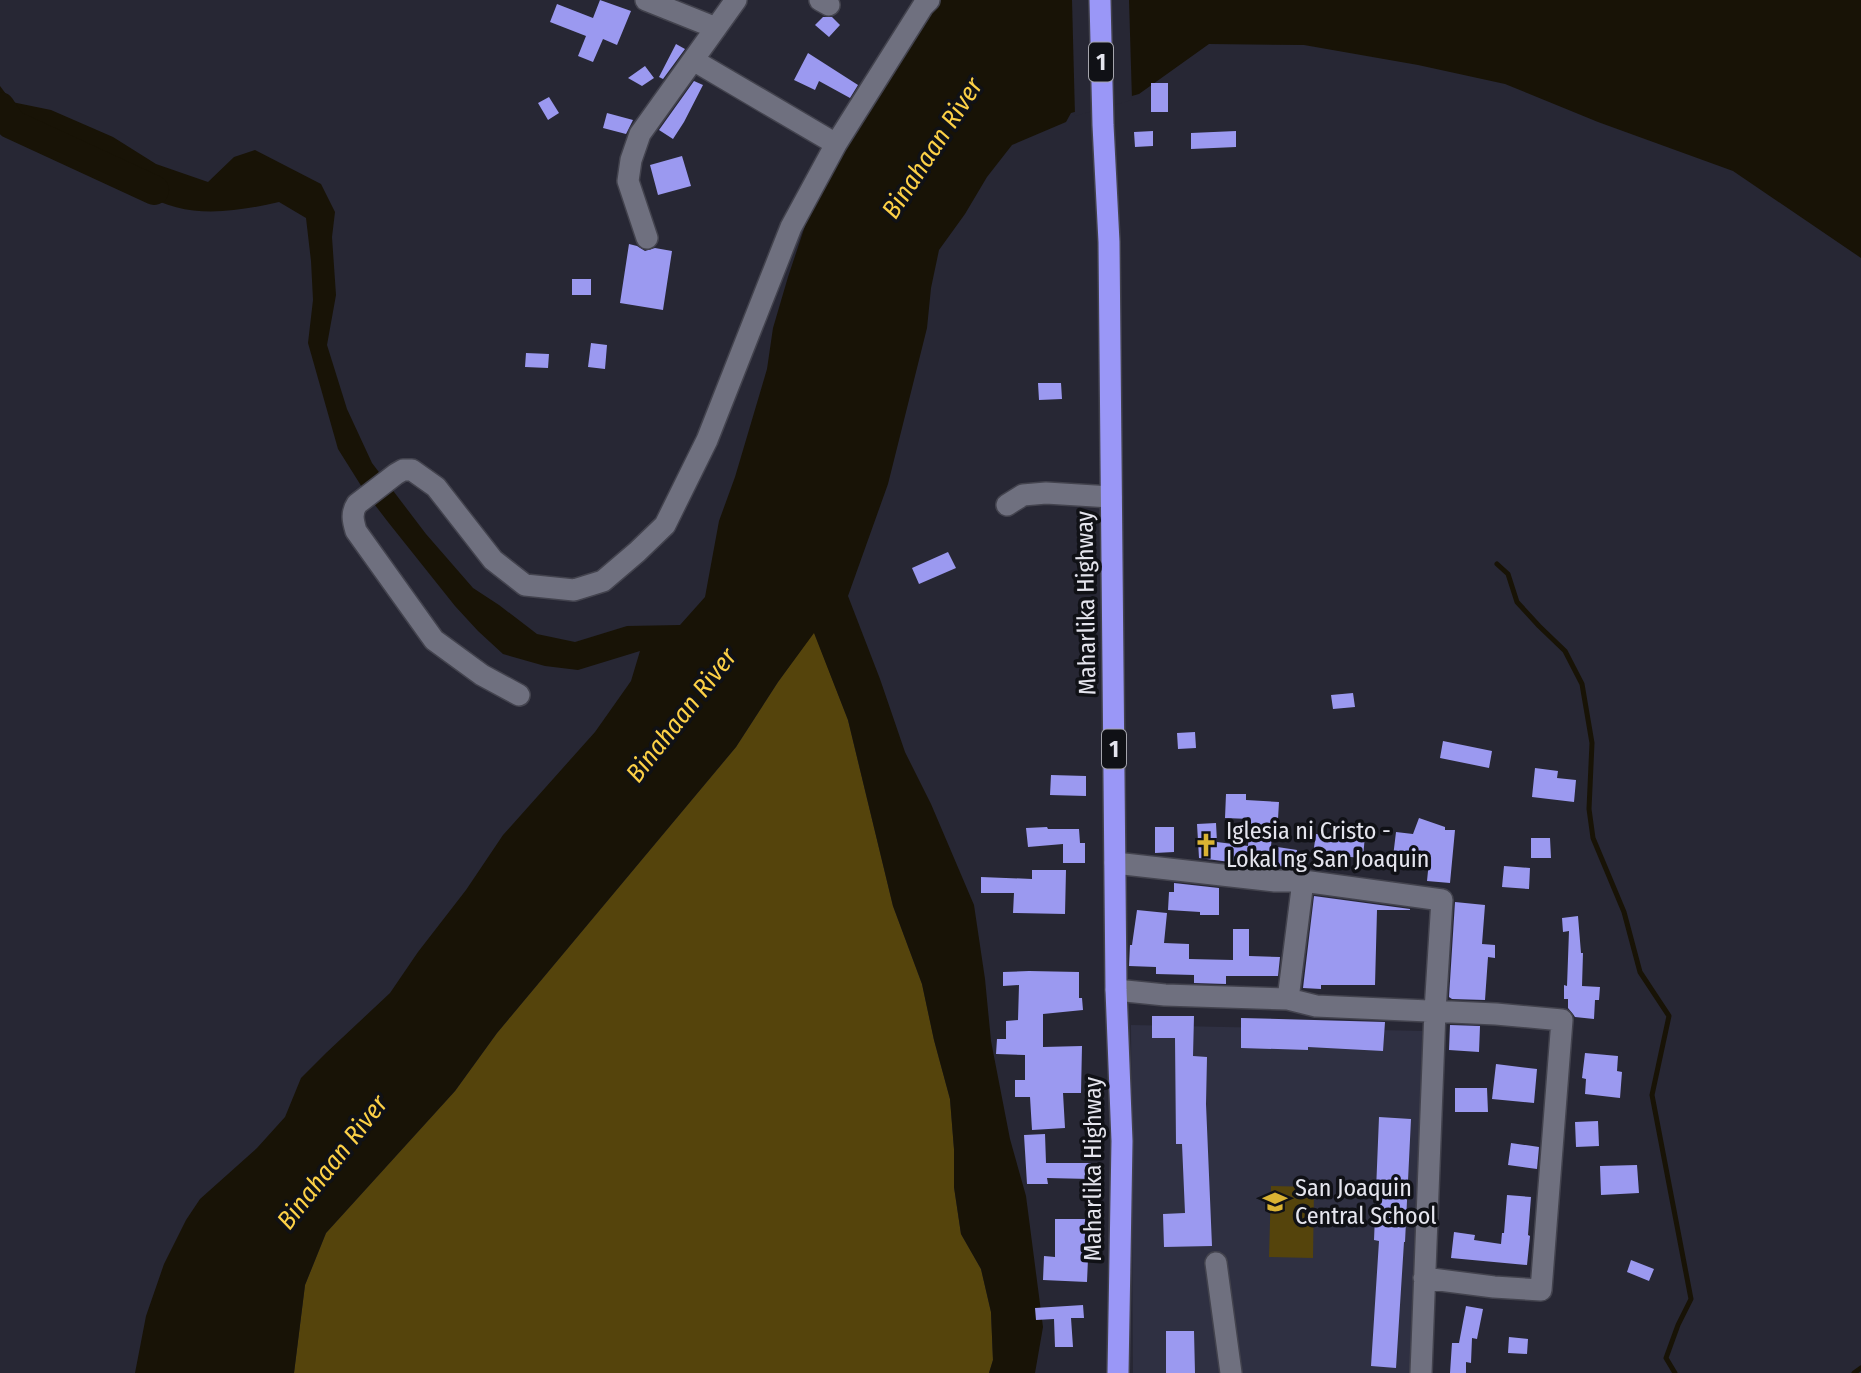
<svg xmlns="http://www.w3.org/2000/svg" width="1861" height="1373" viewBox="0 0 1861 1373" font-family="'Fira Sans Condensed',sans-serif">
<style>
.built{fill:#2f3042}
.green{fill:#55440c}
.water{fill:#181306}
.pier{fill:#272734}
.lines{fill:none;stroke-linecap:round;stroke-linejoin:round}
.stream{stroke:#181306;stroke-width:5}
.river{stroke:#181306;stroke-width:30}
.building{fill:#9b99f0}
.minor-casing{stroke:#43434e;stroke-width:24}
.highway-casing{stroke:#43434e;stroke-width:24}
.minor{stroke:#6f707f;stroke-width:21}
.highway{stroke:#9a97f7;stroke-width:21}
.labels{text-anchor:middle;stroke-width:7;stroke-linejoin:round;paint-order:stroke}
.shield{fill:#101116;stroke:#a5a5ad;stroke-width:2}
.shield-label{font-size:23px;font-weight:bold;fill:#e5e5ee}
.street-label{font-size:24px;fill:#e5e5ee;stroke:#101116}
.poi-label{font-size:24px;fill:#e5e5ee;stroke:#101116;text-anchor:start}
.water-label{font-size:26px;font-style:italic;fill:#fcd046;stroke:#101116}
</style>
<rect width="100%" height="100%" fill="#272734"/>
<path class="built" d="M1131 1025 1425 1031 1411 1373H1133Z"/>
<path class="green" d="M814 632 848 720 893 906 922 984 934 1040 950 1099 954 1149V1187L961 1234 981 1269 991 1312 993 1360 989 1373H294L305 1285 326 1233 455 1091 497 1033 736 747 778 682Z
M1271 1186 1314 1187 1313 1258 1269 1257Z"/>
<path class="water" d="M936 0H1861V258L1733 171 1598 122 1505 84 1418 65 1304 45 1209 44 1139 94 1071 113 1066 122 1012 145 987 177 965 214 939 250 931 288 927 328 888 484 848 596 880 679 905 752 931 804 974 905 985 979 991 1041 1010 1139 1026 1196 1043 1327 1035 1373H989L993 1360 991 1312 981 1269 961 1234 954 1187V1149L950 1099 934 1040 922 984 893 906 848 720 814 633 778 682 736 747 497 1033 455 1091 326 1233 305 1285 294 1373H135L146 1316 164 1264 186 1220 200 1199 257 1148 285 1117 301 1078 326 1053 390 993 418 952 466 890 503 835 595 732 631 681 640 651 578 670 545 666 503 654 478 631 455 606 388 522 365 492 338 449 308 343 313 300 311 261 306 218 279 202C235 212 184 220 144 193 123 179 104 161 80 153 71 151 61 152 53 151 35 149 20 138 4 129L0 126V86L12 102 51 110 113 137 156 164 208 182 234 157 255 150 321 184 335 212 332 237 336 295 327 345 347 409 372 463 426 534 473 588 499 605 537 634 575 642 627 626 680 625 705 597 719 521 735 477 767 369 773 328 788 277 814 199Z"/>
<path class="pier" d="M1072 0H1129L1132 100 1075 116Z"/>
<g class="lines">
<path class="stream" d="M1497 564 1508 574 1517 602 1539 626 1565 651 1582 684 1592 743 1589 809 1593 838 1624 912 1640 972 1669 1016 1652 1095 1691 1299 1678 1325 1666 1358 1675 1373
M1854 1373 1861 1368"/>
<path class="river" d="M0 107 11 124 154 190"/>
</g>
<path class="building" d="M600 0 631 11 617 45 603 39 593 62 578 56 586 36 550 22 557 4 593 18Z
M823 17H832L840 25 829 37 815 25Z
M676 44 685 49 663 79 659 77Z
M808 53 858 85 850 98 819 81 815 90 794 80Z
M645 66 654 78 642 86 628 78Z
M694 81 703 85 684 122 673 139 659 130Z
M1151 83H1168V112H1151Z
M549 97 559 113 548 120 538 103Z
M607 113 633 120 626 134 603 128Z
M1153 131V146L1135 147 1134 132Z
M1236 131V147L1191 149V133Z
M682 156 691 186 658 195 650 165Z
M629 244 637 246 645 251 655 248 672 251 663 310 620 303Z
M572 279H591V295H572Z
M591 343 607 345 605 369 588 367Z
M526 353 549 354 548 368 525 367Z
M1038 383H1061L1062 399 1039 400Z
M948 552 956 568 919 584 912 568Z
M1353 693 1355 707 1333 709 1331 695Z
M1195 732 1196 748 1178 749 1177 733Z
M1443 741 1492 751 1489 768 1440 758Z
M1535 768 1558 771 1557 778 1576 780 1574 802 1532 797Z
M1051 775 1086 776V796L1050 795Z
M1226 794H1246V800L1279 802 1278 819 1274 818 1271 846 1297 850 1295 868 1269 865V867L1199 858 1197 824 1216 823 1217 842 1248 846 1250 819 1225 818Z
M1419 818 1445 827V830H1455L1450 883 1427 881 1429 861 1393 857 1396 832 1413 834Z
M1047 827 1048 829H1079L1080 843H1085V863H1063V844L1028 847 1026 828Z
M1155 827H1174V852L1155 853Z
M1339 832 1365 835 1363 858 1313 854 1316 834 1338 837Z
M1531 838H1550L1551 858H1531Z
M1504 866 1530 868 1529 889 1502 887Z
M1032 870H1066L1065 914 1013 913 1014 893H981V877L1032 879Z
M1174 883 1219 888V915H1200V912L1168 910 1169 892H1174Z
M1314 896 1410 909V910H1377L1375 985H1321V989L1303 988Z
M1455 902 1485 905 1482 944 1495 945V958L1488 957 1485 1000 1452 999 1449 997Z
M1137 910 1167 913 1164 943 1189 944V959L1233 960V929H1249V956L1280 957 1278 976H1226V984L1194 983V975L1156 974V967L1129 966 1130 945H1132Z
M1578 916 1581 953H1583L1582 986 1600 987 1599 1000H1595L1594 1019 1575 1017 1573 1014 1568 1008V999H1564V985L1567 986 1569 931 1563 932 1562 918Z
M1029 971 1079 972V998H1082L1083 1010 1043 1014V1047L1082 1046 1081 1093H1063L1065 1128 1032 1130 1030 1097H1015V1080H1025V1055L996 1054 997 1039H1006V1021L1018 1020 1019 985 1003 986V972Z
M1152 1016H1194L1193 1056 1207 1057 1206 1104 1212 1246 1164 1247 1163 1214 1185 1213 1182 1144H1176L1175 1038H1152Z
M1241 1018 1385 1022 1383 1051 1308 1047V1050L1241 1048Z
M1450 1025 1480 1026 1479 1052 1449 1050Z
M1585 1053 1618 1056 1617 1071 1622 1072 1620 1098 1585 1094 1586 1079 1582 1078Z
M1496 1064 1537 1069 1534 1103 1492 1099Z
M1455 1088H1487L1488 1112H1455Z
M1379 1117 1411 1119 1405 1242H1404L1396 1368 1371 1366 1379 1241 1374 1240Z
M1598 1121 1599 1146 1576 1147 1575 1122Z
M1045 1134 1046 1163H1091L1090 1179 1047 1178 1048 1184H1027L1024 1135Z
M1511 1143 1539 1147 1537 1169 1508 1165Z
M1637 1165 1639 1193 1601 1195 1600 1166Z
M1507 1195 1531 1197 1528 1235 1530 1236 1527 1265 1451 1258 1454 1232 1475 1235 1474 1240 1501 1244 1502 1233H1504Z
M1055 1219H1085V1259H1088L1087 1282 1043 1280 1044 1256 1055 1257Z
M1631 1260 1654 1269 1649 1281 1627 1272Z
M1083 1305 1084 1318H1071L1073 1347H1055L1054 1319 1036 1320 1035 1308Z
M1466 1306 1483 1309 1477 1339 1472 1338 1471 1363 1466 1362V1373H1450L1452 1343H1459Z
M1166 1331H1194L1195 1373H1166Z
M1509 1337 1528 1339 1527 1354 1508 1353Z"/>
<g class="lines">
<g class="minor-casing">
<path id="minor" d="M646 0 716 28
M820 0 829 5
M693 60 836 144
M647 238 628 181 631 160 640 134 736 0
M1007 505 1023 495 1046 493 1111 497
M519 695 482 675 434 640 356 531C353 521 351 513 357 504L396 474 403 470H412L436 487 493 560 525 585 574 590 603 581 637 552 665 525 707 440 791 227 836 144 923 6 929 0
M1115 863 1275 881H1303L1442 900 1435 1011 1421 1373
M1116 990 1165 995 1288 999 1316 1006 1496 1014 1562 1020 1541 1290 1494 1287 1424 1278
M1288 999 1303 881
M1216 1263 1231 1373"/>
</g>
<g class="highway-casing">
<path id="highway" d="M1100 0 1103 125 1109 242 1116 990 1122 1141 1118 1373"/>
</g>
<use href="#minor" class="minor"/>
<use href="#highway" class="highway"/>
</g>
<defs>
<g id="church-bare" transform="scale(1.89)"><path d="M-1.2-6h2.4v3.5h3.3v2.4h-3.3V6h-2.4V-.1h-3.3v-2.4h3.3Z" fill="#dab333" stroke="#101116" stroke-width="2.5" paint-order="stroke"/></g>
<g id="school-bare" transform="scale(1.89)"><path d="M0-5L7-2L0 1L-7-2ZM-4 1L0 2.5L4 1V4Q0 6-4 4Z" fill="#dab333" stroke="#101116" stroke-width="2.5" paint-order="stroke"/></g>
</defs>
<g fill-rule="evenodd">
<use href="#church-bare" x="1206" y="845"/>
<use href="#school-bare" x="1275" y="1202"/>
</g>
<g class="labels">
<g class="shield">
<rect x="1089" y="42.5" width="24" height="39" rx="5"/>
<rect x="1102" y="729.5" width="24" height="39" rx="5"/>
</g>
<g class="shield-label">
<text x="1101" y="70">1</text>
<text x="1114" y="757">1</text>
</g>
<g class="street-label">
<text transform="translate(1086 603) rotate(-91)" y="8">Maharlika Highway</text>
<text transform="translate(1093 1169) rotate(-90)" y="8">Maharlika Highway</text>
</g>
<g class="poi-label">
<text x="1226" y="839">Iglesia ni Cristo -<tspan x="1226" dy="28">Lokal ng San Joaquin</tspan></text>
<text x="1295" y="1196">San Joaquin<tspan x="1295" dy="28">Central School</tspan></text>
</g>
<g class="water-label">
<text transform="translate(932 148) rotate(-57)" y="9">Binahaan River</text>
<text transform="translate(681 715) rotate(-52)" y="9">Binahaan River</text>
<text transform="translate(332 1162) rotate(-52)" y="9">Binahaan River</text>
</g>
</g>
</svg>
